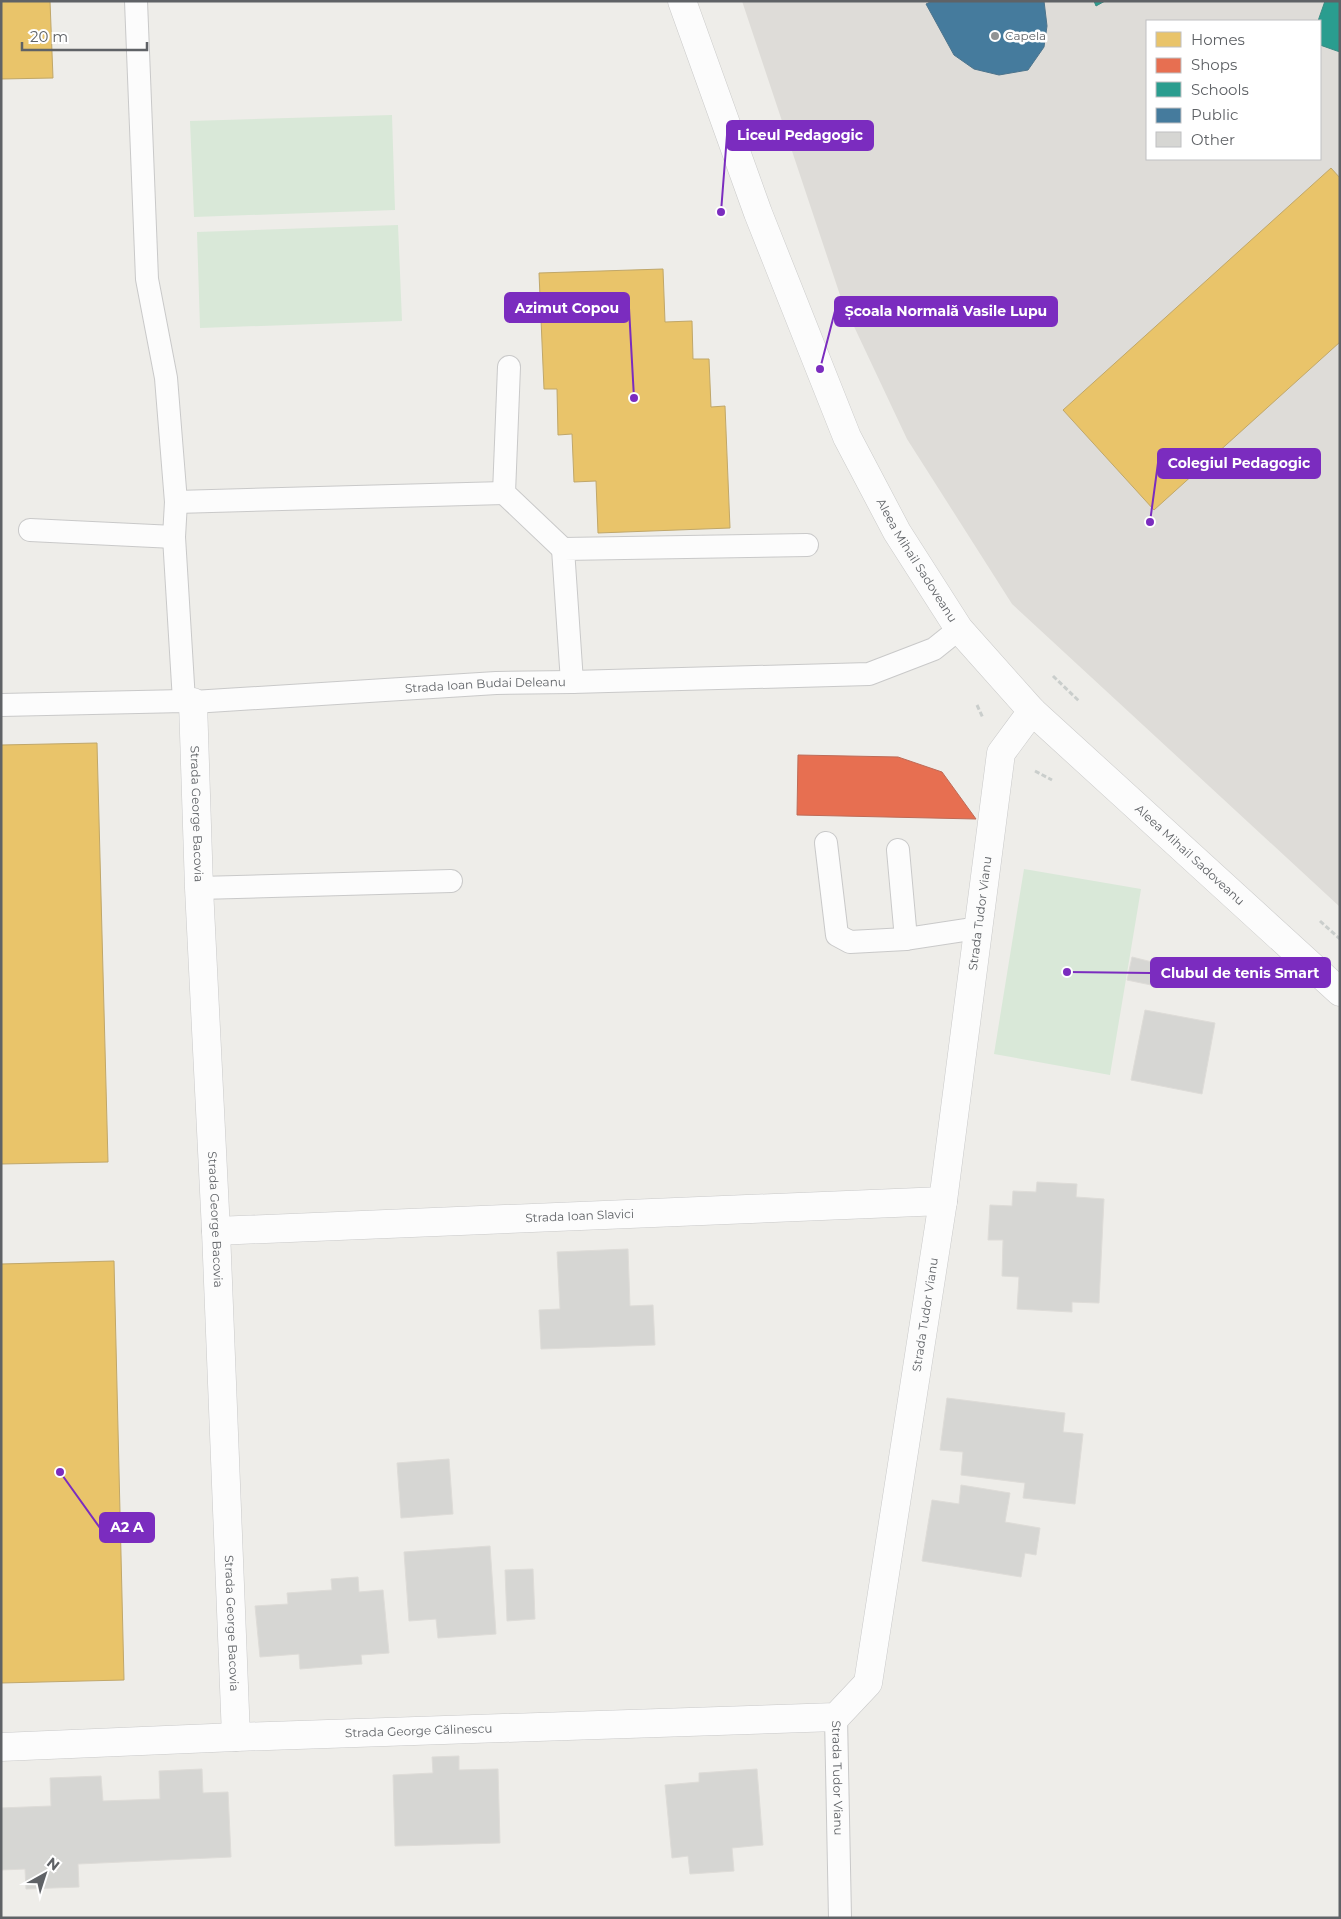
<svg xmlns="http://www.w3.org/2000/svg" width="1341" height="1919" viewBox="0 0 1341 1919" font-family="Montserrat,sans-serif">
<style>
.education{fill:#dedcd8;fill-rule:evenodd}
.green{fill:#d9e8d8}
.homes{fill:#e9c46a;stroke:#c0a769}
.shops{fill:#e76f51;stroke:#be6b57}
.schools{fill:#2a9d8f;stroke:#3a8b83}
.public{fill:#457b9d;stroke:#4d748c}
.building{fill:#d6d6d3;stroke:#dedcd8}
.lines{fill:none;stroke-linecap:round;stroke-linejoin:round}
.service-casing{stroke:#c9c9c9;stroke-width:24}
.minor-casing{stroke:#c9c9c9;stroke-width:29}
.secondary-casing{stroke:#cbcbca;stroke-width:29}
.path{stroke:#cacecc;stroke-width:3;stroke-dasharray:5 2.5;stroke-linecap:butt}
.service{stroke:#fcfcfc;stroke-width:22}
.minor{stroke:#fcfcfc;stroke-width:28}
.secondary{stroke:#fcfcfc;stroke-width:28}
.poi-dot{fill:#919394;stroke:#fff;stroke-width:2}
.labels{text-anchor:middle;stroke-width:5;stroke-linejoin:round;paint-order:stroke}
.poi-label{font-size:12px;fill:#5f6266;stroke:#fff;text-anchor:start}
.street-label{font-size:12px;fill:#5f6266;stroke:#fff}
.leader{fill:none;stroke:#7b2cbf;stroke-width:2}
.callout-dot{fill:#7b2cbf;stroke:#fff;stroke-width:2}
.callout{fill:#7b2cbf;stroke:#7b2cbf;stroke-width:2}
.callout-label{font-size:14px;text-anchor:middle;font-weight:bold;fill:#fff}
</style>
<rect width="100%" height="100%" fill="#eeede9"/>
<path class="education" d="M742 1H1340V907L1012 604 907 439 842 301ZM1147 21H1320V159H1147Z"/>
<path class="green" d="M392 115 395 210 194 217 190 121Z
M398 225 402 321 200 328 197 232Z
M1024 869 1141 889 1110 1075 994 1054Z"/>
<path class="homes" d="M1 1H50L53 78 1 79Z
M1331 168 1340 178V342L1154 510 1063 410Z
M663 269 665 322 692 321 693 359H709L711 407 725 406 730 528 598 533 596 481 574 482 572 434 558 435 557 389H544L539 273Z
M97 743 108 1162 1 1164V745Z
M114 1261 124 1680 1 1683V1264Z"/>
<path class="shops" d="M798 755 898 757 942 772 976 819 797 815Z"/>
<path class="schools" d="M1094 1H1105L1096 6Z
M1325 1H1340V52L1320 45V21H1318Z"/>
<path class="public" d="M932 1H1044L1047 26 1044 47 1028 70 999 75 974 69 954 55 926 4Z"/>
<path class="building" d="M1132 957 1156 963 1151 985 1127 980Z
M1145 1010 1215 1023 1202 1094 1131 1080Z
M1037 1182 1077 1184 1076 1197 1104 1199 1099 1303 1072 1302V1312L1017 1309 1019 1277 1002 1276 1003 1240H988L990 1205 1012 1206 1013 1191 1036 1192Z
M628 1249 630 1306 653 1305 655 1345 541 1349 539 1310 560 1309 557 1252Z
M947 1398 1065 1413 1063 1432 1083 1434 1075 1504 1023 1498 1025 1483 961 1475 963 1452 940 1450Z
M449 1459 453 1514 401 1518 397 1463Z
M961 1485 1010 1493 1005 1522 1040 1528 1036 1555 1025 1553 1021 1577 922 1561 932 1500 959 1504Z
M490 1546 496 1634 438 1638 436 1619 409 1621 404 1552Z
M533 1569 535 1619 507 1621 505 1570Z
M358 1577 359 1592 383 1590 389 1653 361 1655 362 1664 300 1669 299 1654 260 1657 255 1606 288 1604 287 1593 332 1590 331 1579Z
M459 1756V1770L498 1769 500 1843 395 1846 393 1775 433 1773 432 1757Z
M202 1769 203 1793 228 1792 231 1857 78 1864 79 1887 26 1889 25 1869 1 1870V1808L51 1806 50 1778 101 1776 103 1801 160 1799 159 1771Z
M757 1769 763 1845 732 1848 734 1871 690 1874 688 1856 672 1858 665 1785 699 1782V1773Z"/>
<g class="lines">
<g class="service-casing">
<g id="service">
<path d="M136 1 147 279 166 378 176 502 174 537 184 701"/>
<path d="M509 367 504 493 563 549"/>
<path d="M176 502 504 493"/>
<path d="M30 530 174 537"/>
<path d="M572 682 563 549 807 545"/>
<path id="s1" d="M1 705 184 701 193 702 496 683 572 682 869 674 934 649 959 629"/>
<path d="M826 843 837 935 850 942 906 939 978 928"/>
<path d="M898 850 906 939"/>
<path d="M199 888 451 881"/>
<path id="s2" d="M836 1717 840 1918"/>
</g>
</g>
<g class="minor-casing">
<g id="minor">
<path id="s3" d="M193 702 199 888 216 1231 236 1737"/>
<path id="s4" d="M216 1231 943 1201"/>
<path id="s5" d="M1 1747 236 1737 836 1717 868 1683 943 1201 1001 753 1032 711"/>
</g>
</g>
<g class="secondary-casing">
<g id="secondary">
<path id="s6" d="M682 1 758 213 847 437 897 532 959 629 1032 711 1340 992"/>
</g>
</g>
<path class="path" d="M1053 676 1079 701
M977 705 983 718
M1035 771 1052 780
M1320 921 1340 939"/>
<use href="#service" class="service"/>
<use href="#minor" class="minor"/>
<use href="#secondary" class="secondary"/>
</g>
<circle class="poi-dot" cx="995" cy="36" r="5"/>
<g class="labels">
<g class="poi-label">
<text x="1005" y="40">Capela</text>
</g>
<g class="street-label">
<text dy="4" stroke="none"><textPath href="#s6" startOffset="608">Aleea Mihail Sadoveanu</textPath></text>
<text dy="4" stroke="none"><textPath href="#s1" startOffset="485">Strada Ioan Budai Deleanu</textPath></text>
<text dy="4" stroke="none"><textPath href="#s3" startOffset="112">Strada George Bacovia</textPath></text>
<text dy="4" stroke="none"><textPath href="#s6" startOffset="1012">Aleea Mihail Sadoveanu</textPath></text>
<text dy="4" stroke="none"><textPath href="#s5" startOffset="1660">Strada Tudor Vianu</textPath></text>
<text dy="4" stroke="none"><textPath href="#s4" startOffset="364">Strada Ioan Slavici</textPath></text>
<text dy="4" stroke="none"><textPath href="#s3" startOffset="518">Strada George Bacovia</textPath></text>
<text dy="4" stroke="none"><textPath href="#s5" startOffset="1255">Strada Tudor Vianu</textPath></text>
<text dy="4" stroke="none"><textPath href="#s3" startOffset="922">Strada George Bacovia</textPath></text>
<text dy="4" stroke="none"><textPath href="#s5" startOffset="418">Strada George Călinescu</textPath></text>
<text dy="4" stroke="none"><textPath href="#s2" startOffset="61">Strada Tudor Vianu</textPath></text>
</g>
</g>
<path class="leader" d="M721 212L727 135M634 398L629 308M820 369L835 311M1150 522L1158 463M1067 972L1151 973M60 1472L100 1528"/>
<g class="callout-dot">
<circle cx="721" cy="212" r="5"/>
<circle cx="634" cy="398" r="5"/>
<circle cx="820" cy="369" r="5"/>
<circle cx="1150" cy="522" r="5"/>
<circle cx="1067" cy="972" r="5"/>
<circle cx="60" cy="1472" r="5"/>
</g>
<g class="callout">
<rect x="727" y="121" width="146" height="29" rx="5"/>
<rect x="505" y="293" width="124" height="29" rx="5"/>
<rect x="835" y="297" width="222" height="29" rx="5"/>
<rect x="1158" y="449" width="162" height="29" rx="5"/>
<rect x="1151" y="958" width="179" height="29" rx="5"/>
<rect x="100" y="1513" width="54" height="29" rx="5"/>
</g>
<g class="callout-label">
<text x="800" y="140">Liceul Pedagogic</text>
<text x="567" y="313">Azimut Copou</text>
<text x="946" y="316">Școala Normală Vasile Lupu</text>
<text x="1239" y="468">Colegiul Pedagogic</text>
<text x="1240" y="978">Clubul de tenis Smart</text>
<text x="127" y="1532">A2 A</text>
</g>
<rect width="1341" height="1919" fill="none" stroke="#5f6266" stroke-width="5"/>
<rect x="1146" y="20" width="175" height="140" fill="#ffffff" stroke="#bfc0c2"/>
<rect x="1156" y="32" width="25" height="15" fill="#e9c46a" stroke="#bfc0c2"/>
<text x="1191" y="45" font-size="15" fill="#5f6266">Homes</text>
<rect x="1156" y="58" width="25" height="15" fill="#e76f51" stroke="#bfc0c2"/>
<text x="1191" y="70" font-size="15" fill="#5f6266">Shops</text>
<rect x="1156" y="82" width="25" height="15" fill="#2a9d8f" stroke="#bfc0c2"/>
<text x="1191" y="95" font-size="15" fill="#5f6266">Schools</text>
<rect x="1156" y="108" width="25" height="15" fill="#457b9d" stroke="#bfc0c2"/>
<text x="1191" y="120" font-size="15" fill="#5f6266">Public</text>
<rect x="1156" y="132" width="25" height="15" fill="#d6d6d3" stroke="#bfc0c2"/>
<text x="1191" y="145" font-size="15" fill="#5f6266">Other</text>
<g transform="translate(45 1874) rotate(39)" stroke="#ffffff" stroke-width="4" paint-order="stroke">
<path d="M0-4L9 19L0 12L-9 19Z" fill="#5f6266"/>
<text y="-8" font-size="14" font-weight="bold" text-anchor="middle" fill="#5f6266">N</text>
</g>
<path d="M22 42v8h125v-8" fill="none" stroke="#5f6266" stroke-width="2.5"/>
<text x="30" y="42" font-size="15" fill="#5f6266" stroke="#ffffff" stroke-width="4" paint-order="stroke">20 m</text>
</svg>
